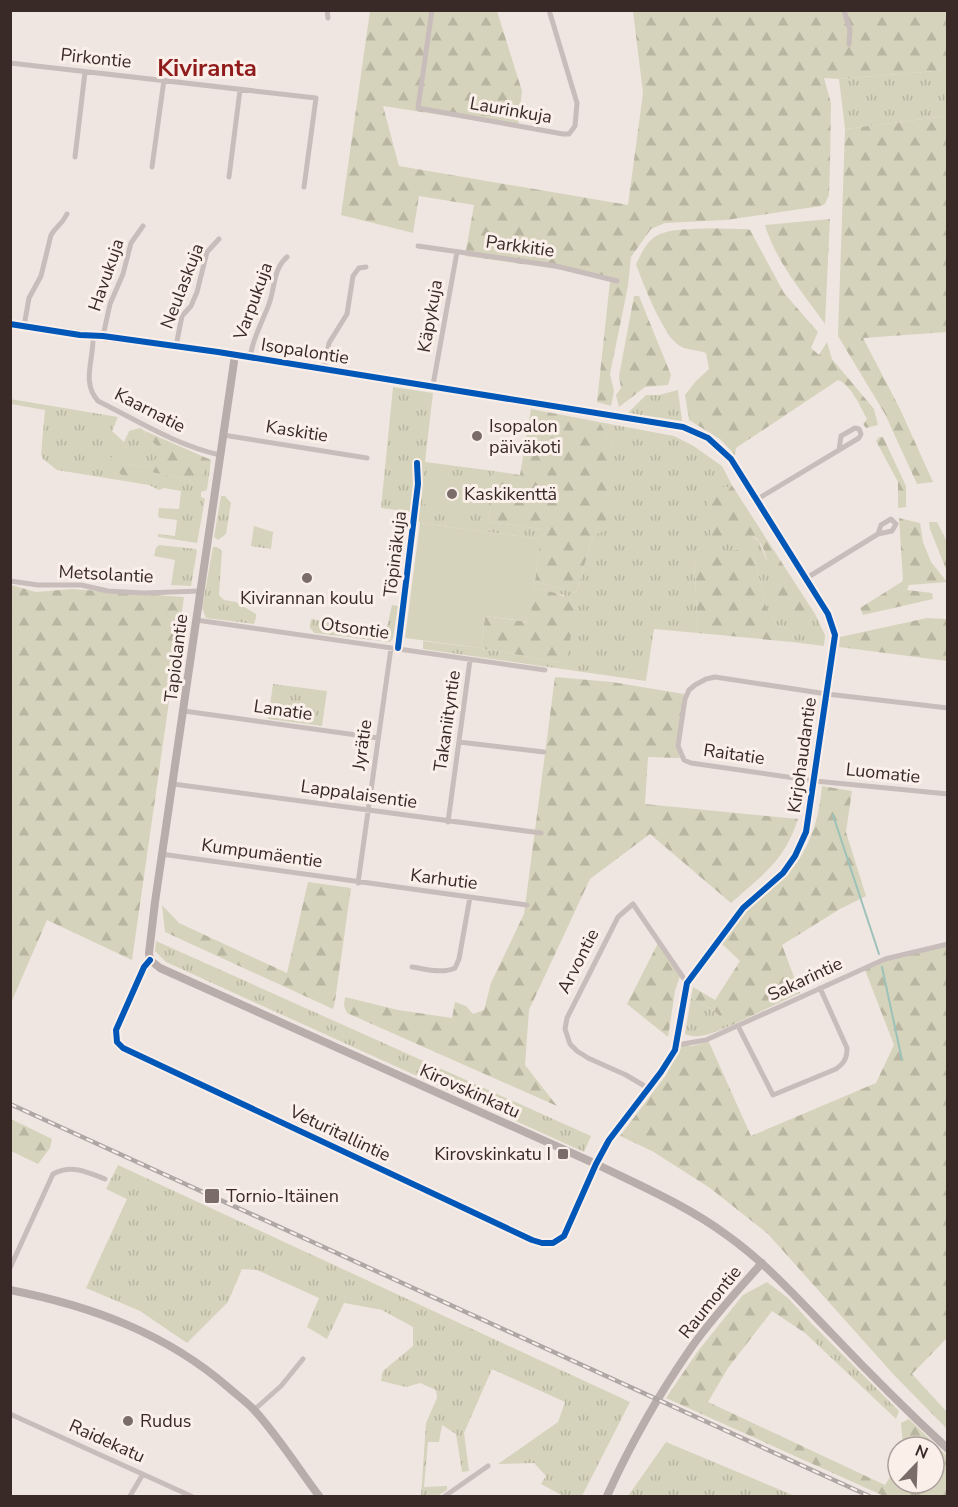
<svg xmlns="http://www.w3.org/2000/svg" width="958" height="1507" viewBox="0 0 958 1507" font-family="'Nunito Sans',sans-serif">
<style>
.grass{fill:url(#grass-tufts)}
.forest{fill:url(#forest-firs)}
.pitch{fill:#d5d3bb}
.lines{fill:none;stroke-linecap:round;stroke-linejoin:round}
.stream{stroke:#9cc2b9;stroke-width:2}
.street{stroke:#c8bdba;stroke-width:5}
.secondary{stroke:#b8adab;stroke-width:8}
.rail-casing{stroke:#afa7a5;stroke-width:4.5}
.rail{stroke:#fbefea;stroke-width:2;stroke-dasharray:7;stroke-linecap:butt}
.cycleway-casing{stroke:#fbefea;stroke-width:10}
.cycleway{stroke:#0057b8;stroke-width:6}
.poi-dot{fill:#796c69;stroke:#fbefea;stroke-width:2}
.labels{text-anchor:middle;stroke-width:6;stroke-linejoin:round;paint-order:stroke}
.street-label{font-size:18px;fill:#392a28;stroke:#fbefea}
.poi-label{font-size:18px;fill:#392a28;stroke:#fbefea;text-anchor:start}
.district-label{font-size:24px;font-weight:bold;fill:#8f1b1b;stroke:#fbefea}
</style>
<defs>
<pattern id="grass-tufts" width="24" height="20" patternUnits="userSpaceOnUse" patternTransform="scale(1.5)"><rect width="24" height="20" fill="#d5d3bb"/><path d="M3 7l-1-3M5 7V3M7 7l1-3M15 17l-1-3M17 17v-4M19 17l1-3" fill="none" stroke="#b8b5a1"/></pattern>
<pattern id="forest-firs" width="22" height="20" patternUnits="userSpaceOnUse" patternTransform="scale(1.5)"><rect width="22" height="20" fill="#d5d3bb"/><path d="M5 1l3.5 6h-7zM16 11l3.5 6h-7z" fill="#b8b5a1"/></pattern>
</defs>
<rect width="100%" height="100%" fill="#efe6e2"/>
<path class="grass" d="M947 70V116L845 129 839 79Z
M393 387 433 393 425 462 494 471 489 522 542 529 540 539 420 523 412 512 381 508Z
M678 390 682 421 628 413 646 395H659Z
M10 399 118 417 112 431 124 442 129 431 140 428 145 431 144 435 161 448C159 464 140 471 127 463L124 454 111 458 112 464 187 479 193 483 211 460 207 490 201 492V497L205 499 197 543 158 537V534L175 536 177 520 160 518 158 516 159 508 179 509 181 491 164 488 159 490 149 485 57 470 43 459 41 454 45 410 11 404Z
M599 422 674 436 692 445 722 466 733 487H705L753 537 759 541 767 561 807 623 815 614 825 635 824 646 792 642 793 632 776 625 766 606 753 553 694 558 698 633 654 629 646 681 423 649V641L481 648 562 663 564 595 534 588 535 581 576 593 593 536 614 446Z
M221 496H225L231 503 226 534 218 540 214 537Z
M254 526 273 532 271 549 251 546Z
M159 545 196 549 197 551 191 586 171 585 175 560 154 556 156 548Z
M213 547H217L222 551 219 595 224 600 236 602 256 614V618L254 624 206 618 202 608Z
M392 605 398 606 393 638 390 642 314 633 310 628 311 619 386 631Z
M273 684 327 691 322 726 268 719Z
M156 941 591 1136 584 1152 166 962 155 951Z
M691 998 713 1010 730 1026C715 1032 701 1040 685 1034Z
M118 1165 630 1402 582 1496H563L541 1484 546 1476 534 1463 498 1464 558 1422 565 1402 492 1369 464 1433 469 1471 462 1472 456 1434 442 1425 439 1442H428L424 1487 447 1486V1490L437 1496H421L426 1423 437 1398 436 1390 420 1383 406 1387 381 1381 383 1371 413 1346V1327L382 1310 344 1303 327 1339 307 1327 319 1298 257 1270 242 1269 228 1302 187 1343 140 1311 86 1288 127 1199 106 1189Z
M812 1324 899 1411 896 1419 805 1333Z
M666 1442 795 1496H628Z"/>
<path class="forest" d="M370 11H497L522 91 518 127 383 106 399 166 628 205 643 93 633 11H947V70L839 79 824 78 831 103 830 165 829 195 825 204 821 206 726 220 665 223 651 229 631 257 628 286 610 374 614 391 611 406 597 402 610 281 557 269 465 256 474 205 419 196 413 233 341 215Z
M947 116V332L863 338 900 409 933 482 917 484 885 414 838 336 845 129Z
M830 219 825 324C803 293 776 262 765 225Z
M747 229 750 230 784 293 818 332 811 348 819 355 827 342 832 359 874 409 878 425 866 428 863 424 867 419C860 406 851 385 838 380L736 448 735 455 720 439 689 420 685 395 696 381 709 369 706 353C698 350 687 350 680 346 664 337 642 282 636 264 642 253 646 241 658 235 674 226 727 229 747 229Z
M634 296H639L671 375 668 385 645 387 619 407 616 395 621 388 619 376Z
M531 409 599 422 614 446 606 521 603 531 593 536 576 593 535 581 541 529 489 522 494 471 520 475Z
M145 431 211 460 201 478 193 483 187 479 151 472 138 477 122 475 111 467V458L115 452 118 451 125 454 127 463C139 471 159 464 160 448L144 435Z
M879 437H883L906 486V507L898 508V482L876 441Z
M705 487H733L815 614 807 623C797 619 784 617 778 607 771 594 769 542 754 537 745 534 721 539 711 540Z
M899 518 920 523 923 542 931 562 947 582 909 585 907 590 932 593 933 599 863 615 860 608 903 581Z
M929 522H937L947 542V572L930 529Z
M747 548 753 553 766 606 776 625 793 632 792 642 698 633 694 558Z
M11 585 36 592 72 589 184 597 132 960 47 920 11 1003Z
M534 588C549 592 566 592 575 607L568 655 562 663 481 648 485 616 529 622Z
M927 618 947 619V661L839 647 840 637Z
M555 677 612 682 684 694 676 746 680 758 648 757 645 804 798 819C784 862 763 874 731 903L650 834 590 879 529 1010 525 1065 557 1106 347 1013 344 1006 345 997 398 1010 452 1018 455 1002 466 1006 473 1014 484 1010 491 983 524 914Z
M822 786 852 791 846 832 866 896 840 909 782 945 800 993 730 1026 713 1010 691 998 693 987 715 1000 740 961 720 942C729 931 737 919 747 909 759 897 774 887 786 875 810 851 819 819 822 786Z
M308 882 351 888 335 1001 333 1009 165 932 162 905 179 923 287 973Z
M658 943 680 976 675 991 668 1037 627 1004Z
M947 946V1338L912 1374 947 1412V1429L894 1375 768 1234 710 1188 652 1151 620 1136 666 1075 683 1044 691 1046 709 1042 751 1136 876 1083 894 1045 865 970 891 958Z
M11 1119 52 1139 50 1148 38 1164 11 1151Z
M767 1282 788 1298 812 1324 805 1333 772 1311 728 1368 708 1402 885 1485 898 1464V1483H934V1447H903L901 1423 909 1419 947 1456V1496H884L666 1398 698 1351 743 1295Z"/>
<path class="pitch" d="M426 476 483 484 479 512 422 504Z
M420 523 540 539 530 622 485 616 481 648 405 638Z"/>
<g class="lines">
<path class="stream" d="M833 815 879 954
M882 967 902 1060"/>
<path class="street" d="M327 10 328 18
M432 10 418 108 563 134H569L575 126 577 103 549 10
M844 10 850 30 849 44
M10 63 316 98 304 187
M75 157 85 72
M152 167 164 80
M229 177 240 90
M418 246 556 266 617 281
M24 326 29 298 41 276 51 235C57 225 61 226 67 214
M93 336C94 360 81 382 98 401 138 421 176 445 220 455
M103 336 110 304 123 274 131 243 143 226
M176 346 182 316 191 306 197 292 207 252 219 239
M250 357C253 337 262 323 269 304 275 288 273 269 287 257
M324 369 329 343 347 314 353 276 359 268 366 267
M433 385 457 252
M223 435 367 458
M756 500 859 438 861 434 859 429 855 428 841 436 839 450
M805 579 878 534 892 531 896 524 891 519 881 525 878 534
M10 581 38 585H81L108 591 144 593 200 591
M196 620 545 670
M948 708 827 694 715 677 706 679 695 685 689 690 685 699 678 746 684 760 691 763 815 781 948 794
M184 711 378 738
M459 742 544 752
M173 784 541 833
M448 822 470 660
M161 854 527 905
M358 883 391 648
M150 960 144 967 116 1030 117 1042 123 1048 532 1240 542 1243H553L564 1236 596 1164 609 1140 661 1072 675 1050 687 983 743 908 783 873 795 856 806 832 835 635 828 614 731 459C712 438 691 428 664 422L235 355
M412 967C426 969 442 974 455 968L459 959 470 897
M738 1026 773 1095 836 1069C844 1063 847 1059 847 1048L820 988
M677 1045 706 1040 885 959 948 944
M648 1088 626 1075 588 1058 577 1051 570 1044 565 1029 567 1018 618 917 633 904 687 983
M10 1268 53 1174C72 1164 87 1172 105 1179
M254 1410 281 1386 303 1359
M10 1414 191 1496
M130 1496 143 1474
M445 1496 488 1466"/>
<path class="secondary" d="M10 324C85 336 160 343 235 355L155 902 149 953 150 960 160 968 596 1164C641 1186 688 1206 728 1236 767 1264 798 1299 831 1333 869 1373 908 1412 948 1449
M10 1290C91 1306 166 1333 229 1388 238 1396 248 1403 256 1412 279 1438 298 1468 319 1496
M607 1496C630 1445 659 1394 691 1348 712 1318 737 1291 762 1263"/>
<g class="rail-casing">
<path id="rail" d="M10 1104 869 1496"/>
</g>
<use href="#rail" class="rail"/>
<g class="cycleway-casing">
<path id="cycleway" d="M10 324 80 335 103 336 218 352 683 427 708 438 731 459 828 614 835 635 806 832 795 856 783 873 743 908 687 983 675 1050 661 1072 609 1140 596 1164 564 1236 553 1243H542L532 1240 123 1048 117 1042 116 1030 144 967 150 960
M398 648 418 484 417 463"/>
</g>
<use href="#cycleway" class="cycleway"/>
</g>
<g class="poi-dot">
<circle cx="477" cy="436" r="6"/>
<circle cx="452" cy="494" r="6"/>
<circle cx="307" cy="578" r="6"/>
<rect x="557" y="1148" width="12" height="12" rx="3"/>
<rect x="204" y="1188" width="16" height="16" rx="3"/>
<circle cx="128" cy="1421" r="6"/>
</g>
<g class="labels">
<g class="street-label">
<text transform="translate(96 58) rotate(6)" y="6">Pirkontie</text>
<text transform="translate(511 110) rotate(10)" y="6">Laurinkuja</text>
<text transform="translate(520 246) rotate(8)" y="6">Parkkitie</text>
<text transform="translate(106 275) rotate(-71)" y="6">Havukuja</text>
<text transform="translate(182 286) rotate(-69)" y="6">Neulaskuja</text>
<text transform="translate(253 301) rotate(-70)" y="6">Varpukuja</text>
<text transform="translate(430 316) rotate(-80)" y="6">Käpykuja</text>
<text transform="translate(305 351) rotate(9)" y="6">Isopalontie</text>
<text transform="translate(150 410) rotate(27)" y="6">Kaarnatie</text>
<text transform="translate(297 431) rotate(9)" y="6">Kaskitie</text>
<text transform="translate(395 554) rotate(-83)" y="6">Töpinäkuja</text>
<text transform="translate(106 574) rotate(3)" y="6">Metsolantie</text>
<text transform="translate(355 628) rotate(8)" y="6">Otsontie</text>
<text transform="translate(176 658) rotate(-83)" y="6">Tapiolantie</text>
<text transform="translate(283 710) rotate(8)" y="6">Lanatie</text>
<text transform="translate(447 721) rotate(-82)" y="6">Takaniityntie</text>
<text transform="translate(362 745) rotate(-82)" y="6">Jyrätie</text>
<text transform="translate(734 754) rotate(8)" y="6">Raitatie</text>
<text transform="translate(802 755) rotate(-82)" y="6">Kirjohaudantie</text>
<text transform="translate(883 773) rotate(6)" y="6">Luomatie</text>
<text transform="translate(359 794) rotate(8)" y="6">Lappalaisentie</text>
<text transform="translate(262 853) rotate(8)" y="6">Kumpumäentie</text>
<text transform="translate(444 879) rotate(7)" y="6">Karhutie</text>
<text transform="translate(578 961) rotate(-63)" y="6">Arvontie</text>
<text transform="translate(805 979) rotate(-25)" y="6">Sakarintie</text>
<text transform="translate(470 1091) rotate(24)" y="6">Kirovskinkatu</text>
<text transform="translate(340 1133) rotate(25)" y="6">Veturitallintie</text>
<text transform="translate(710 1302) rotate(-51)" y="6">Raumontie</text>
<text transform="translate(107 1441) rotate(24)" y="6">Raidekatu</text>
</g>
<g class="poi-label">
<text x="489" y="432">Isopalon<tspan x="489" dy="21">päiväkoti</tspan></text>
<text x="464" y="500">Kaskikenttä</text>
<text x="307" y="604" text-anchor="middle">Kivirannan koulu</text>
<text x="551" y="1160" text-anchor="end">Kirovskinkatu I</text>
<text x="226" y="1202">Tornio-Itäinen</text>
<text x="140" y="1427">Rudus</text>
</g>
<g class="district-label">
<text x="207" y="76">Kiviranta</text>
</g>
</g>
<rect width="958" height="1507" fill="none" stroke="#392a28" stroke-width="24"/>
<g transform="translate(916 1465) rotate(23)"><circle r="28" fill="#fbefea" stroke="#ada09c" stroke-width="1.5"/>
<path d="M0-4.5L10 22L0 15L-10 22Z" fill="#796c69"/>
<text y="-9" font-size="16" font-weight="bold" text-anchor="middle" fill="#392a28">N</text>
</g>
</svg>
